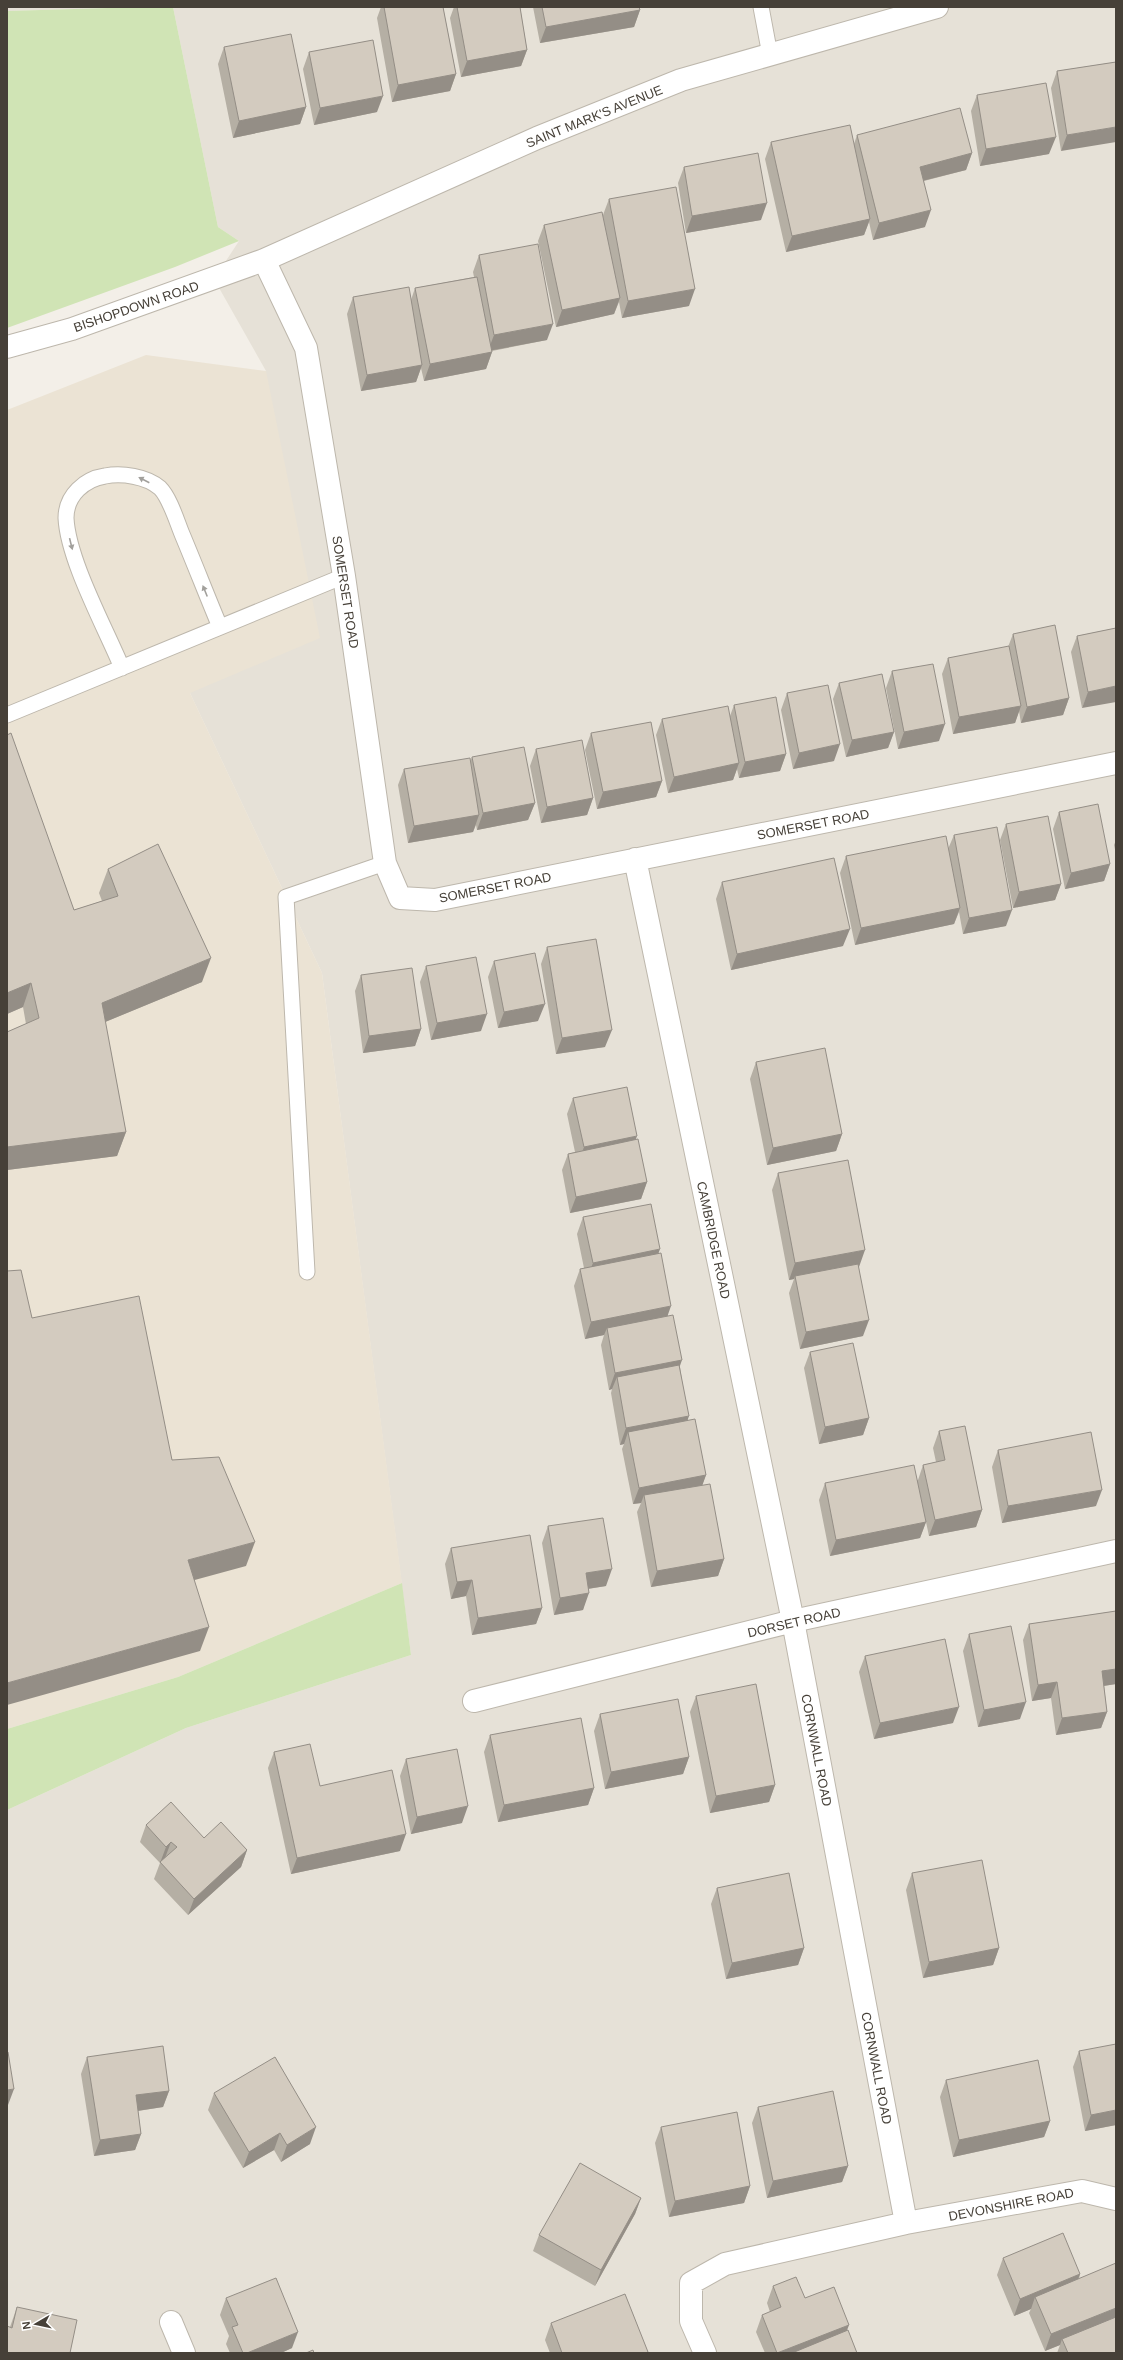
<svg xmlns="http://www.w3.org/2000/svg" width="1123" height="2360" viewBox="0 0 1123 2360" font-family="Arial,sans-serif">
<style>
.residential{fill:#e6e1d7}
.education{fill:#ebe3d4}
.green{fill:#d0e4b5}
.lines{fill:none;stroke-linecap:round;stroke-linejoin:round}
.service-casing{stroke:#bdb7ac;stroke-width:17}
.minor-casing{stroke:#bdb7ac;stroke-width:24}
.service{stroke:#fff;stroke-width:15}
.minor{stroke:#fff;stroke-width:22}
.wall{fill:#b5afa4}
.shaded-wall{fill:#948e86}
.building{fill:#d3cbbf;stroke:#948e86}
.oneway{fill:#a2a09c}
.labels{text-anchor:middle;stroke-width:3.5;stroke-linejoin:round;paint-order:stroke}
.street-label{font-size:13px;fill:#464038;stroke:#fff}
</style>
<rect width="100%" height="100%" fill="#f3efe8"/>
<path class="residential" d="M7 7H141L7 11Z
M173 7H1116V2353H7V1810L186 1728 411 1655 322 973 190 693 266 371 214 279 239 241 218 227Z"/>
<path class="education" d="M146 355 266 371 320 638 190 693 322 973 402 1583 178 1677 7 1729V410Z"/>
<path class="green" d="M141 7H173L218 227 239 241 175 267 7 328V11Z
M402 1583 411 1655 186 1728 7 1810V1729L178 1677Z"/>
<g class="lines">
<g class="service-casing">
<path id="service" d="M761 7 770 55
M122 668C105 627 68 560 66 518 66 495 85 479 105 476 122 473 146 476 160 488 170 498 177 522 182 534 195 565 207 596 220 627
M7 715 344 576
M307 1272 286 897 385 863"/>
</g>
<g class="minor-casing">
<path id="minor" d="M264 260 306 348 344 576 385 863 400 898 435 900 1116 763
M7 347 72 329 264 260 537 138 681 80 937 7
M635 859 793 1621 906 2223 725 2264 691 2283V2321L705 2353
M474 1701 793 1621 1116 1551
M906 2223 1082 2191 1116 2199
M171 2322 184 2353"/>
</g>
<use href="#service" class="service"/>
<use href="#minor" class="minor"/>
</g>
<path class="wall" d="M381 7H443L456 74 450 91 392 102 377 18Z
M454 7H520L527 50 521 66 461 77 450 18Z
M533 7H639L640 10 634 27 540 43Z
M224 47 306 107 300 124 233 138 218 64Z
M309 52 377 112 314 125 303 69Z
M1116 62 1061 151 1051 88 1057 71Z
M977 95 1049 154 980 166 971 111Z
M857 135 972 153 966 170 924 181 925 227 873 240 869 222 864 235 786 252 765 159 771 142 854 144Z
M684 167 761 220 686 233 678 183Z
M609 199 689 306 622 318 619 302 614 314 556 327 538 241 544 225 603 215Z
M479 255 547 340 492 351V352L486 369 424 381 421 368 416 382 361 391 347 314 353 297 411 300 415 288 474 277 473 272Z
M1116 628 1082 708 1071 652 1077 636Z
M1013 634 1069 698 1063 715 1021 723 1019 711 1015 723 953 734 942 674 948 658 1008 647Z
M892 671 939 741 898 749 886 688Z
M839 683 894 732 888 748 846 757 833 699Z
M787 693 834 761 793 769 781 710Z
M734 705 786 754 780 771 739 778 737 769 733 780 668 793 656 735 662 719 730 716Z
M591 733 662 781 656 797 597 809 585 750Z
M7 735 74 910 102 901 99 893 108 869 202 982 105 1022 126 1132 117 1156 7 1170V1032L26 1024 23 1007 7 1014Z
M536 749 593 798 587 815 541 823 530 766Z
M472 757 535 803 528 820 477 830 476 825 473 832 408 843 398 785 404 769 470 762Z
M1059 812 1110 864 1104 881 1065 889 1053 829Z
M1006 824 1061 884 1055 900 1013 908 1000 840Z
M954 835 1006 926 963 934 959 912 954 924 855 945 840 873 846 856 948 849Z
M1116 840V854L1114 845Z
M722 882 843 946 731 970 716 899Z
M547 947 605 1047 556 1054 541 964Z
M494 961 538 1021 498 1028 488 977Z
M426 966 481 1031 431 1040 420 982Z
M361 975 421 1029 415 1046 363 1053 355 991Z
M756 1062 842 1134 836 1151 767 1165 750 1079Z
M573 1098 636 1140 647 1182 641 1199 570 1213 562 1170 568 1154 575 1152 567 1114Z
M778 1173 859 1267 863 1336 800 1349 789 1293 794 1279 789 1280 772 1190Z
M583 1217 658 1253 668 1316 680 1367 688 1421 706 1475 702 1485 724 1559 718 1576 651 1587 637 1512 641 1503 633 1504 622 1449 624 1444 620 1445 611 1393 612 1389 609 1390 601 1345 604 1335 585 1339 574 1286 580 1269 584 1268 577 1234Z
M810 1352 869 1418 863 1435 819 1444 804 1368Z
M939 1431 982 1510 976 1527 929 1536 926 1522 920 1538 830 1556 819 1500 825 1483 918 1480 923 1465 936 1462 933 1448Z
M998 1450 1096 1506 1002 1523 992 1467Z
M548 1526 606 1586 588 1589 583 1610 554 1615 542 1543Z
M451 1548 542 1608 536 1624 472 1635 466 1596 451 1599 445 1564Z
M1116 1611V1684L1104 1686 1107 1712 1101 1728 1056 1735 1051 1698 1032 1701 1023 1640 1029 1624Z
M969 1634 1020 1719 978 1727 963 1651Z
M865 1656 953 1723 874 1739 859 1672Z
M696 1696 775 1785 769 1802 710 1813 690 1712Z
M600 1714 689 1757 683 1774 605 1789 594 1731Z
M490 1735 594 1788 588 1805 498 1822 484 1752Z
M274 1752 320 1786 400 1851 291 1874 268 1768Z
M406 1759 462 1823 411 1834 400 1776Z
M146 1825 247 1850 241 1867 188 1915 154 1879 160 1863 140 1842Z
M912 1873 999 1948 993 1965 923 1978 906 1890Z
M717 1888 804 1948 798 1965 726 1979 711 1904Z
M1079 2051 1116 2125 1085 2131 1073 2067Z
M87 2057 169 2091 163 2107 138 2111 141 2134 135 2150 94 2156 81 2074Z
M946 2080 1050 2121 1044 2137 953 2157 940 2097Z
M214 2093 310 2144 281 2162 274 2150 243 2168 208 2110Z
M758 2107 848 2166 842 2182 767 2198 752 2123Z
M661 2127 750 2186 744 2203 669 2217 655 2143Z
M641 2198 635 2214 595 2286 533 2251 539 2235Z
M1003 2258 1080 2274 1079 2279 1116 2353H1057L1060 2345 1045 2351 1029 2313 1031 2309 1014 2316 997 2275Z
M773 2286 805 2298 847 2330 857 2353H765L756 2332 762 2315 770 2312 767 2303Z
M226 2298 292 2348 281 2353H230L226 2344 229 2336 220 2315Z
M17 2307 70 2353 10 2327Z
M551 2323 647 2353H550L545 2340Z"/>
<path class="shaded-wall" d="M640 10 634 27 540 43 546 27Z
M527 50 521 66 461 77 467 61Z
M456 74 450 91 392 102 398 85Z
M383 96 377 112 314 125 320 108Z
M306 107 300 124 233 138 239 121Z
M1116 127V142L1061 151 1067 135Z
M1056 137 1049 154 980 166 986 149Z
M972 153 966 170 914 183 920 167Z
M767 203 761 220 686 233 692 216Z
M931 210 925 227 873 240 879 223Z
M870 219 864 235 786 252 792 236Z
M695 289 689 306 622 318 628 301Z
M620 298 614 314 556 327 562 310Z
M553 324 547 340 488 351 494 335Z
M492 352 486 369 424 381 430 364Z
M422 365 416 382 361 391 367 375Z
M1116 686V702L1082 708 1088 692Z
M1069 698 1063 715 1021 723 1027 707Z
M1021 706 1015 723 953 734 959 717Z
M945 724 939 741 898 749 904 732Z
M894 732 888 748 846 757 852 740Z
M840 744 834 761 793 769 799 753Z
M786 754 780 771 739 778 745 762Z
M739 763 733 780 668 793 674 777Z
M662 781 656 797 597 809 603 792Z
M593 798 587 815 541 823 547 807Z
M535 803 528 820 477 830 483 813Z
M479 815 473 832 408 843 414 826Z
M1110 864 1104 881 1065 889 1071 873Z
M1061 884 1055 900 1013 908 1019 892Z
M960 908 954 924 855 945 861 928Z
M1012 910 1006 926 963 934 969 918Z
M850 929 843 946 731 970 737 954Z
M211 958 202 982 93 1027 102 1003Z
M31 983 23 1007 7 1014V993Z
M545 1004 538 1021 498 1028 504 1012Z
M487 1014 481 1031 431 1040 437 1023Z
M421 1029 415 1046 363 1053 369 1036Z
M612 1030 605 1047 556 1054 562 1038Z
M126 1132 117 1156 7 1170V1147Z
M842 1134 836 1151 767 1165 773 1148Z
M637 1136 631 1152 578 1163 584 1147Z
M647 1182 641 1199 570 1213 576 1197Z
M660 1249 654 1266 586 1279 593 1263Z
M865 1250 859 1267 795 1276 794 1279 789 1280 795 1263Z
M671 1306 665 1323 607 1328 604 1335 585 1339 591 1322Z
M869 1320 863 1336 800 1349 806 1332Z
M682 1360 676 1377H617L612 1389 609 1390 615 1373Z
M689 1416 683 1433 628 1432 624 1444 620 1445 626 1428Z
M869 1418 863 1435 819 1444 825 1427Z
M706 1475 700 1492 644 1495 641 1503 633 1504 639 1488Z
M1102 1490 1096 1506 1002 1523 1008 1506Z
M982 1510 976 1527 929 1536 935 1520Z
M926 1522 920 1538 830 1556 836 1540Z
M255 1542 246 1566 180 1584 188 1560Z
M724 1559 718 1576 651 1587 657 1571Z
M612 1569 606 1586 580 1590 586 1573Z
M472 1580 466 1596 451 1599 457 1582Z
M589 1593 583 1610 554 1615 560 1598Z
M542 1608 536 1624 472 1635 478 1618Z
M209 1627 200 1651 7 1705V1683Z
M1116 1669V1684L1096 1687 1102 1671Z
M1057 1682 1051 1698 1032 1701 1038 1685Z
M1026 1702 1020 1719 978 1727 984 1710Z
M959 1707 953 1723 874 1739 880 1723Z
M1107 1712 1101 1728 1056 1735 1062 1718Z
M689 1757 683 1774 605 1789 611 1772Z
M775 1785 769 1802 710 1813 716 1796Z
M594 1788 588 1805 498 1822 504 1805Z
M468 1806 462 1823 411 1834 417 1817Z
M406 1834 400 1851 291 1874 297 1858Z
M171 1842 165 1858 160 1863 166 1847Z
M247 1850 241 1867 188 1915 194 1899Z
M804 1948 798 1965 726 1979 732 1963Z
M999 1948 993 1965 923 1978 929 1962Z
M14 2089 8 2105 7 2106V2090Z
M169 2091 163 2107 130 2112 136 2095Z
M1116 2110V2125L1085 2131 1091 2115Z
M1050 2121 1044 2137 953 2157 959 2140Z
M316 2127 310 2144 281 2162 287 2145Z
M280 2133 274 2150 243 2168 249 2152Z
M141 2134 135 2150 94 2156 100 2140Z
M848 2166 842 2182 767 2198 773 2181Z
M750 2186 744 2203 669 2217 675 2201Z
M641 2198 635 2214 595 2286 601 2270Z
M1080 2274 1074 2290 1035 2297 1031 2309 1014 2316 1020 2299Z
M1116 2308V2322L1062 2339 1060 2345 1045 2351 1051 2334Z
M849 2325 843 2341 813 2353H777Z
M298 2332 292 2348 281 2353H247Z"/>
<path class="building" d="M384 7H443L456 74 398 85Z
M457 7H520L527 50 467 61Z
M542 7H639L640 10 546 27Z
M291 34 306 107 239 121 224 47Z
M373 40 383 96 320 108 309 52Z
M1116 62V127L1067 135 1057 71Z
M1046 83 1056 137 986 149 977 95Z
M960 108 972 153 920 167 931 210 879 223 857 135Z
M850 125 870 219 792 236 771 142Z
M758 153 767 203 692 216 684 167Z
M676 187 695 289 628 301 609 199Z
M602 212 620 298 562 310 544 225Z
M538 244 553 324 494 335 479 255Z
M477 277 492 352 430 364 415 288Z
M409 287 422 365 367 375 353 297Z
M1055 625 1069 698 1027 707 1013 634Z
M1116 628V686L1088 692 1077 636Z
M1009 646 1021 706 959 717 948 658Z
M933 664 945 724 904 732 892 671Z
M882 674 894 732 852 740 839 683Z
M828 685 840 744 799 753 787 693Z
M776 697 786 754 745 762 734 705Z
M728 706 739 763 674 777 662 719Z
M651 722 662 781 603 792 591 733Z
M11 733 74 910 118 896 108 869 158 844 211 958 102 1003 126 1132 7 1147V1032L39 1018 31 983 7 993V735Z
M582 740 593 798 547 807 536 749Z
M524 747 535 803 483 813 472 757Z
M470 758 479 815 414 826 404 769Z
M1098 804 1110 864 1071 873 1059 812Z
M1048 816 1061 884 1019 892 1006 824Z
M997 827 1012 910 969 918 954 835Z
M946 836 960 908 861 928 846 856Z
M834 858 850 929 737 954 722 882Z
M596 939 612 1030 562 1038 547 947Z
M535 953 545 1004 504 1012 494 961Z
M476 957 487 1014 437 1023 426 966Z
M412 968 421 1029 369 1036 361 975Z
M825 1048 842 1134 773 1148 756 1062Z
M627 1087 637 1136 584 1147 573 1098Z
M638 1139 647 1182 576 1197 568 1154Z
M848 1160 865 1250 795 1263 778 1173Z
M651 1204 660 1249 593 1263 583 1217Z
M661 1253 671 1306 591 1322 580 1269Z
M858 1264 869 1320 806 1332 795 1276Z
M21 1270 32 1318 139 1296 172 1460 219 1457 255 1542 188 1560 209 1627 7 1683V1271Z
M673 1315 682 1360 615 1373 607 1328Z
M853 1343 869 1418 825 1427 810 1352Z
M679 1365 689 1416 626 1428 617 1377Z
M695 1419 706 1475 639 1488 628 1432Z
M965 1426 982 1510 935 1520 923 1465 945 1460 939 1431Z
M1091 1432 1102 1490 1008 1506 998 1450Z
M914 1465 926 1522 836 1540 825 1483Z
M710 1484 724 1559 657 1571 644 1495Z
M603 1518 612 1569 586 1573 589 1593 560 1598 548 1526Z
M530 1535 542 1608 478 1618 472 1580 457 1582 451 1548Z
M1116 1611V1669L1102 1671 1107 1712 1062 1718 1057 1682 1038 1685 1029 1624Z
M1011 1626 1026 1702 984 1710 969 1634Z
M945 1639 959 1707 880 1723 865 1656Z
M756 1684 775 1785 716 1796 696 1696Z
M678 1699 689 1757 611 1772 600 1714Z
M581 1718 594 1788 504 1805 490 1735Z
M310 1744 320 1786 392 1770 406 1834 297 1858 274 1752Z
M457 1749 468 1806 417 1817 406 1759Z
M171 1802 204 1838 221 1822 247 1850 194 1899 160 1862 177 1847 171 1842 166 1847 146 1825Z
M982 1860 999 1948 929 1962 912 1873Z
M789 1873 804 1948 732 1963 717 1888Z
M1116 2044V2110L1091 2115 1079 2051Z
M163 2046 169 2091 136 2095 141 2134 100 2140 87 2057Z
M7 2052H8L14 2089 7 2090Z
M275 2057 316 2127 287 2145 280 2133 249 2152 214 2093Z
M1038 2060 1050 2121 959 2140 946 2080Z
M833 2091 848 2166 773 2181 758 2107Z
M737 2112 750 2186 675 2201 661 2127Z
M580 2163 641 2198 601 2270 539 2235Z
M1063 2233 1080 2274 1020 2299 1003 2258Z
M1116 2263V2308L1051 2334 1035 2297Z
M796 2277 805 2298 834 2287 849 2325 777 2353 762 2315 781 2307 773 2286Z
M276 2278 298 2332 247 2353H243L232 2327 238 2325 226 2298Z
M625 2294 648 2352 645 2353H562L551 2323Z
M17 2307 77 2320 70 2353H7V2326L12 2328Z
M1116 2317V2353H1068L1062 2339Z
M848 2330 857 2353H792Z
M313 2350 314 2353H306Z"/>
<defs><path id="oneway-solid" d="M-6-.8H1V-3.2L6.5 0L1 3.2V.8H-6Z"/></defs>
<g class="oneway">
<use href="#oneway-solid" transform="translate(144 480) rotate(-153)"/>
<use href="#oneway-solid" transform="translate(71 544) rotate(76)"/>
<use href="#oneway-solid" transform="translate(205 591) rotate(-112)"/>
</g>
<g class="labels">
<g class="street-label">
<text transform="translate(594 116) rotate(-22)" y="5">SAINT MARK'S AVENUE</text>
<text transform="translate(136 306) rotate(-19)" y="5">BISHOPDOWN ROAD</text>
<text transform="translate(346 592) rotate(81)" y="5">SOMERSET ROAD</text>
<text transform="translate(813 824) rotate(-11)" y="5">SOMERSET ROAD</text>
<text transform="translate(495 887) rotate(-11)" y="5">SOMERSET ROAD</text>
<text transform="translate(714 1240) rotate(78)" y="5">CAMBRIDGE ROAD</text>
<text transform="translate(794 1622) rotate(-13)" y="5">DORSET ROAD</text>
<text transform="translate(817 1750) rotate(79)" y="5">CORNWALL ROAD</text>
<text transform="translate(877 2068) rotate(79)" y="5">CORNWALL ROAD</text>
<text transform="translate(1011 2204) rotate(-11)" y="5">DEVONSHIRE ROAD</text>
</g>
</g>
<rect width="1123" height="2360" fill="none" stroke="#464038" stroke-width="16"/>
<g transform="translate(36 2324) rotate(261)" stroke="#ffffff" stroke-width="3" paint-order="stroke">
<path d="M0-3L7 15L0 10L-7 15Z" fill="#464038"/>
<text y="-6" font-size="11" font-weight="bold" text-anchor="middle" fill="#464038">N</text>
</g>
</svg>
